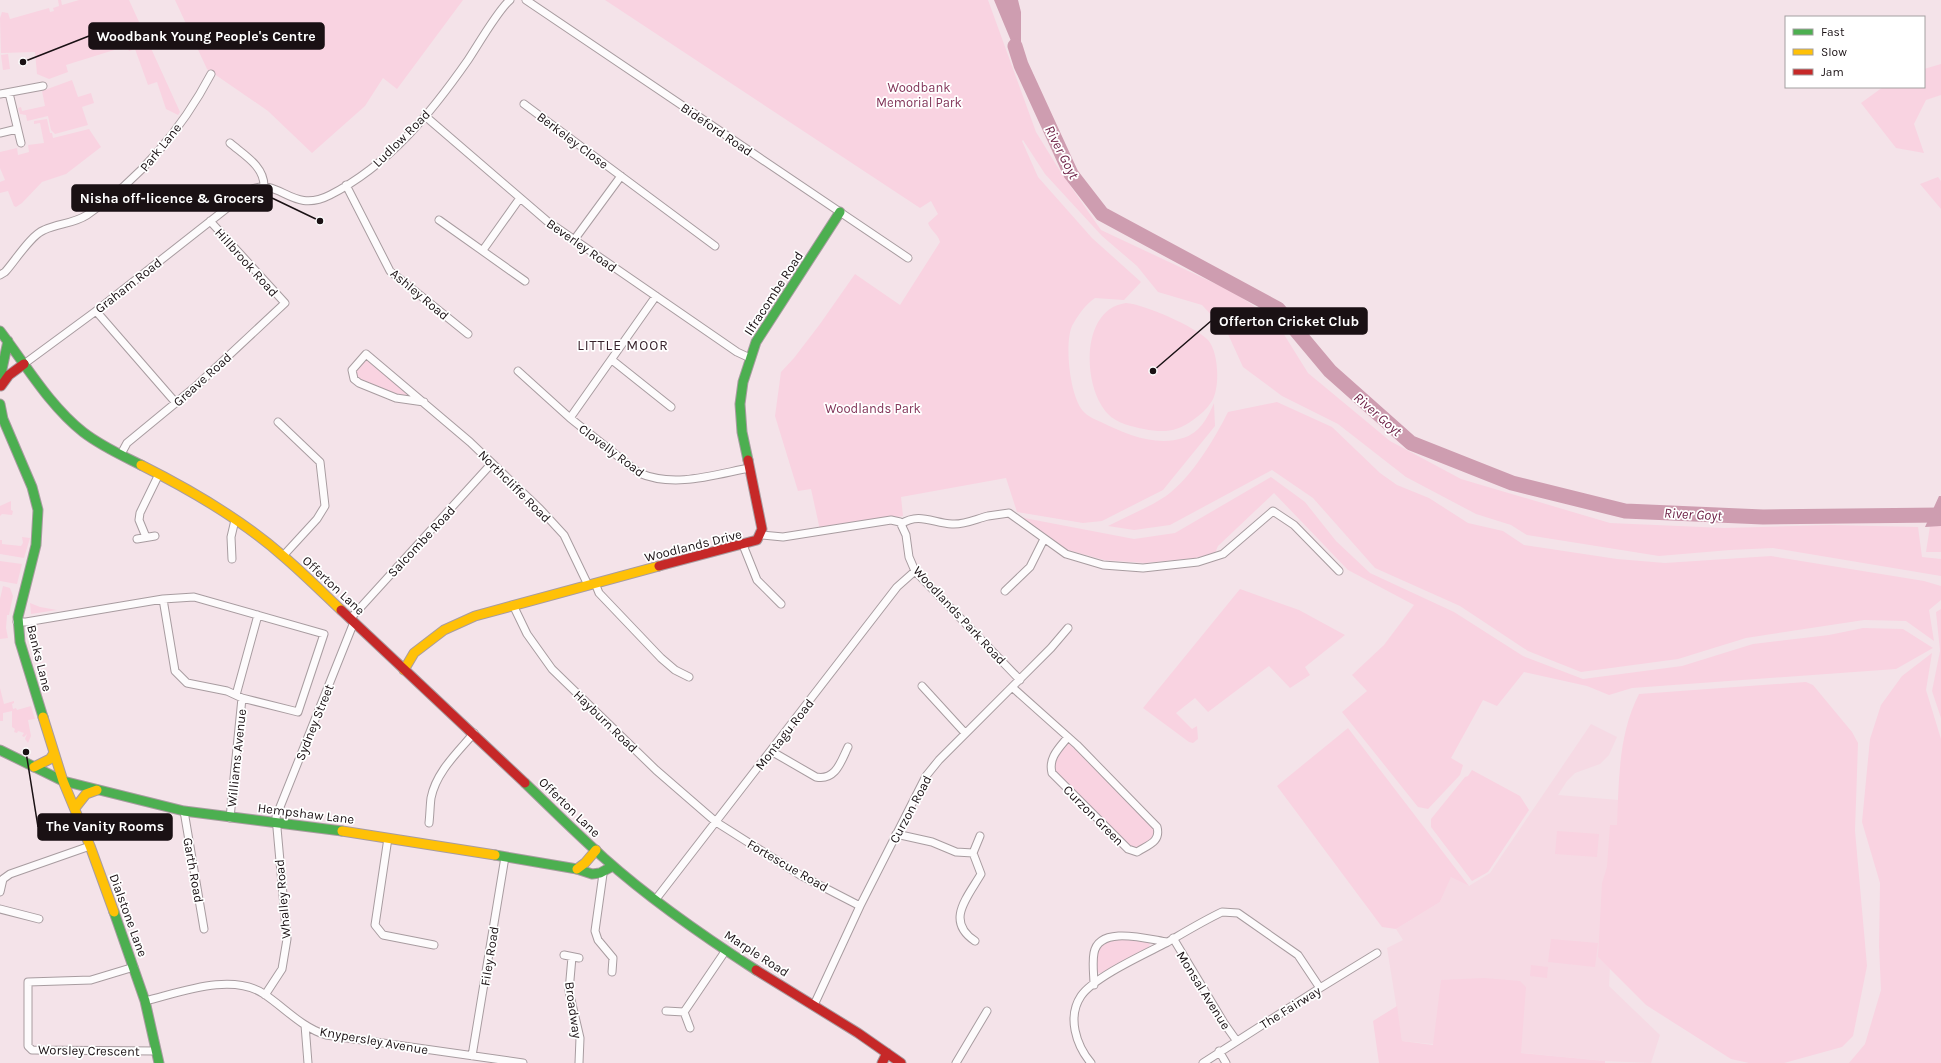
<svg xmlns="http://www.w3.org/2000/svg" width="1941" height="1063" viewBox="0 0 1941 1063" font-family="Karla,sans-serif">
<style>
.built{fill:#f6dae4}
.green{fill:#f9d3e1}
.water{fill:#ce9db0}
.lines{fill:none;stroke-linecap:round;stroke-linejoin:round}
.river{stroke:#ce9db0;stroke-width:15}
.street-casing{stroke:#a89ca0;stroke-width:9}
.fast-casing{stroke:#a89ca0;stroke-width:11}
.slow-casing{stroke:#a89ca0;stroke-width:11}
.jam-casing{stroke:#a89ca0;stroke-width:11}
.street{stroke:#fdfbfc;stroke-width:7}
.fast{stroke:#4caf50;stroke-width:9}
.slow{stroke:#ffc107;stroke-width:9}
.jam{stroke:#c62828;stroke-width:9}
.labels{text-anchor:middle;stroke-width:3.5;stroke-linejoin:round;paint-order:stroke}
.park-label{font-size:13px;fill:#823559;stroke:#fff}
.street-label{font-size:13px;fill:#1a1114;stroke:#fff}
.water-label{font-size:14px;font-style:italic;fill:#6e2247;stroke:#fff}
.neighbourhood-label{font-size:14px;letter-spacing:1px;fill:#38232c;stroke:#fff}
.leader{fill:none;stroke:#1a1114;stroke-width:1.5}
.callout-dot{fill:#1a1114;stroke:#fff;stroke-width:1.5}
.callout{fill:#1a1114;stroke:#1a1114;stroke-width:1.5}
.callout-label{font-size:14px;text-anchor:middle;font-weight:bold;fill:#fff}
</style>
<rect width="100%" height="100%" fill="#f4e3e9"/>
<path class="built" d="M1591 724 1617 737 1609 755 1600 764 1575 773 1567 781 1558 795 1619 800 1609 986 1660 1035 1651 1063 1605 1061 1402 1041 1387 948 1403 940 1396 929 1440 902 1451 876 1469 886 1490 873Z"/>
<path class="green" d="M58 0H61L62 5 79 0H129L180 112 178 115 166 109 157 82 148 85 135 49 129 51 127 46 66 65 68 72 49 79 37 74 35 52 1 53 0 18 2 12 8 13 10 19 49 8 50 12 54 11 53 8 59 6Z
M175 0H463L397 89 383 78 365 106 312 153 268 111 207 69Z
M605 0H988L1036 132 1060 171 1101 230 1233 292 1275 320 1308 373 1390 441 1461 479 1610 523 1724 528 1830 525 1918 527 1922 557 1941 559V576L1773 548 1730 550 1659 556 1527 535 1511 525 1476 514 1406 477 1338 424 1282 396 1243 367 1227 332 1202 305 1158 292 1137 266 1102 236 1045 174 1023 140 1022 141 1038 177 1092 238 1141 282 1124 300 1095 298C1085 305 1078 315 1072 326 1064 344 1070 400 1085 413 1089 417 1096 420 1101 422 1125 434 1156 447 1183 438 1200 433 1208 417 1214 403L1215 426 1163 490 1102 521 1083 523 1017 512 1006 478 901 497 903 516 820 530 811 489 798 491 775 416 781 372 794 358 820 324 855 274 900 305 940 242C938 234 931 231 928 223L938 214 931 201 920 208Z
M8 54 10 69 3 70 1 55Z
M1941 64V95L1926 100 1914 124 1924 153 1896 148 1861 103 1883 87H1924V69Z
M72 80 78 97 91 93 94 103 82 107 88 125 55 134 51 130 48 116 27 121 26 115 20 114 18 108 21 107 22 111 45 106 42 91Z
M47 119 50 133H52L53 138 89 129 101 147 66 174 42 182 22 203 16 207 14 206 8 191 0 193V182L5 180 0 168V152L17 148 18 155 29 152 28 145 44 143 40 123 34 124V121Z
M1938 177 1941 181V209L1920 184Z
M1126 303C1144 304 1196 327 1208 340 1219 352 1220 388 1212 401 1207 409 1200 415 1193 420 1177 432 1163 433 1144 429 1133 427 1116 423 1108 414 1082 387 1080 309 1126 303Z
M366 354 418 396 396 398 359 383 352 370Z
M1277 402 1332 427 1380 473 1397 485 1429 498 1468 523 1503 531 1524 545 1617 559 1665 563 1771 556 1924 581 1941 586V600L1929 610 1934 641 1906 621 1864 620 1746 638 1678 659 1581 672 1528 651 1460 606 1375 568 1313 498 1272 470 1170 525 1134 530 1108 526C1127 516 1148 508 1166 496 1191 478 1214 440 1228 412Z
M1271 477 1305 502 1336 541 1370 573 1454 612 1523 656 1583 679 1682 666 1753 644 1829 635 1863 628 1903 629 1933 648 1896 669 1632 688 1609 695 1587 686 1524 672 1497 706 1483 700 1451 758 1463 765 1460 775 1428 809 1418 807 1342 712 1367 691 1352 675 1384 645 1414 605 1348 570 1274 493 1218 546 1215 553 1195 558 1145 563 1104 560 1068 550 1019 517 1134 539 1175 533Z
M11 501V510L13 511 12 515 2 514 0 516V506Z
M1930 526H1941V552H1926Z
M22 537 30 538 24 558 0 554V540H2V544L21 546 23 543Z
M0 561 22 564 17 584 0 581Z
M3 586 10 588 13 596 9 615H7L6 628 8 638 0 639V599Z
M1240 589 1299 610 1345 635 1305 667 1310 675 1290 688 1269 666 1208 712 1195 698 1176 713 1192 729 1197 726 1198 739 1193 743 1189 742 1143 708Z
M30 603 40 607 57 610 31 614Z
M1941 609V718L1932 691 1940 651 1936 612Z
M1932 653 1926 690 1941 739V1063H1849L1865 1044 1881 990 1879 946 1880 883 1862 822 1870 739 1881 705 1902 676Z
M1806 682 1813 685 1852 732 1858 743 1855 831 1867 966 1853 1036 1842 1047 1784 1063H1749L1731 1059 1646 1005 1598 957 1602 883 1607 867 1610 825H1617C1619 781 1618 735 1639 694Z
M0 688 4 704 14 701V703L12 704 13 709 16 708 17 710 31 706 35 719 28 720 31 736 28 743 25 739 27 734 24 737 22 736 24 733 18 731 17 733 14 732 15 729 12 727V711L3 713V721H0Z
M1348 728 1469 886 1451 877 1440 902 1396 929 1382 927 1277 786Z
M1068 737 1157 827 1158 837 1132 852 1052 773 1051 761Z
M1472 770 1520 796 1529 810 1488 872 1472 881 1431 827V819L1465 777 1468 776Z
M1557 831 1599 834 1597 857 1555 854Z
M1116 938 1150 942 1149 948 1105 974 1096 972C1095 953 1096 944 1116 938Z
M1551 939 1598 943 1595 967 1548 962Z
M1531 965 1548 967 1547 978 1530 976Z
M1484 978 1520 981 1526 987 1521 1053 1605 1061V1063H1379L1373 1021 1397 1006 1402 1041 1433 1045 1441 980Z"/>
<path class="water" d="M994 0H1018L1021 12V65Z
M1939 496H1941V526L1925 527Z"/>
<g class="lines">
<path class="river" d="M1015 46 1021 65 1071 174 1102 214 1278 309 1330 371 1411 443 1512 483 1625 511 1763 517 1941 515"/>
<g class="street-casing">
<path id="street" d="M526 0 908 258
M9 93 21 143
M0 94 43 86
M524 104 715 246
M425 116 547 221 737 352 750 358
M0 133 17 129
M230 143C244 155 264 166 264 186
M346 185 390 271 468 334
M439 220 525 281
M574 240 621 176
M483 250 520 198
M0 275 5 272C15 261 31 235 44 230 59 223 73 224 87 215 139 180 182 129 211 74
M96 311 176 403
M612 360 671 407
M24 364 96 311 250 190C280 176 291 215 330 195 389 165 431 113 468 60 478 45 498 10 510 0
M518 371 570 418 639 473C674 488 713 475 749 468
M424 402 396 398 359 383 354 379 352 370 366 354 470 442 540 509 564 535 588 585
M570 418 656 296
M278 422 320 462 325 506 317 519 283 556
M121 454 127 443 195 387 285 303 210 221
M901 524C919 512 933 523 952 524 964 525 976 519 988 516 995 515 1002 514 1009 513L1066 554 1103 565 1143 568 1198 562 1223 554 1273 511 1294 525 1339 571
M761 535 783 537 891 520 900 522 906 535 909 557 915 571 1020 680
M146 537 139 520 140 513 159 474
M137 539 155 536
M743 545 757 580 781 604
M232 559 231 537 235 520
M595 583 599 593 661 658 675 670 689 677
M1005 591 1030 567 1044 539
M194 597 324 634 298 712 242 698 227 691 187 683 175 671 163 599Z
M513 605 527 634 552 669 656 770 716 822 800 875 860 906
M350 619 492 463
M17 622H26L163 599
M922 686 965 733
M1012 687 1077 745 1157 827C1161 842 1148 845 1137 852L1128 849 1052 773C1048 758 1059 748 1068 737
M236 695 258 615
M771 751 816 777C836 781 841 761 848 747
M184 811 204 929
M230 818 242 698
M429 823C430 814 430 806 431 798 436 772 458 752 474 733
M896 834 932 842 956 852 973 853 981 874C967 898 945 921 975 941
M388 838 375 925 383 935 434 945
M973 853 980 836
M603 874 595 931 598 940 613 958 612 972
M0 892 3 879 10 874 90 846
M656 899 897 587 915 571
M0 909 39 919
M1173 938 1224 1023 1236 1040
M564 955 579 958
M572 957 569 991 580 1038 579 1063
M134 967 91 980 28 982V1046L32 1050 156 1051
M1094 985C1094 975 1092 963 1094 953 1099 925 1147 939 1167 942
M265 995 282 969 287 939 276 817 354 622
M145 1001C179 993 231 972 264 994 285 1008 301 1027 326 1035L523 1063
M814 1005 860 906 926 776 939 760 1051 648 1068 628
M666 1011 684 1012 690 1028
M684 1012 726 950
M305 1025 308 1063
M1219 1051 1226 1063
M472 1056 505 857
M956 1063 987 1011
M1091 1063C1076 1045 1067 1017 1081 996 1094 977 1145 954 1166 943 1185 932 1203 921 1222 912L1238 913 1298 955 1320 988
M1203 1063 1320 988 1377 953"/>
</g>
<g class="fast-casing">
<path id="fast" d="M0 331C26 365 49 405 83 432 101 446 121 455 141 465
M2 383V369L8 341
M0 404 3 419 32 487 38 510 36 545 18 617 20 642 43 717
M748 460 742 432 740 404 743 382 756 342 840 212
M0 750 63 781 184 811 342 831
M525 783C551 808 577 834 604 858 651 900 703 936 756 970
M495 855 577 869 592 874 600 873 613 866
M114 912 145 1001 159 1063"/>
</g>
<g class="slow-casing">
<path id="slow" d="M141 465C191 490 241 519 283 556 303 573 322 592 341 610
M404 670 414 653 444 630 475 616 659 566
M43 717 63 781 90 846 114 912
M34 767 50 759 54 753
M75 808 86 794 97 790
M342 831 495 855
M577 869 585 863 596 850"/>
</g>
<g class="jam-casing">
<path id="jam" d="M1 386 9 375 24 364
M659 566 757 540 762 529 748 460
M341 610 525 783
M756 970 858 1033 901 1063
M882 1063 887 1053"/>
</g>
<use href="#street" class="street"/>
<use href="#fast" class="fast"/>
<use href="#slow" class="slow"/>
<use href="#jam" class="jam"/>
</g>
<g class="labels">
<g class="park-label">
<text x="919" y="92">Woodbank<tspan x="919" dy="15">Memorial Park</tspan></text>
<text x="873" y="413">Woodlands Park</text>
</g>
<g class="street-label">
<text transform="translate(717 129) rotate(34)" y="5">Bideford Road</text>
<text transform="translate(401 138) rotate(-45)" y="5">Ludlow Road</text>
<text transform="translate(573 140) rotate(37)" y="5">Berkeley Close</text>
<text transform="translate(160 147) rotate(-51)" y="5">Park Lane</text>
<text transform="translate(582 245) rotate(35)" y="5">Beverley Road</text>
<text transform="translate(247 262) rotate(48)" y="5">Hillbrook Road</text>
<text transform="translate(128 285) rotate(-38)" y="5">Graham Road</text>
<text transform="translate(773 293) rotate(-57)" y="5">Ilfracombe Road</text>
<text transform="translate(420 294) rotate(40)" y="5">Ashley Road</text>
<text transform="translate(202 379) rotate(-42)" y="5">Greave Road</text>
<text transform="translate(612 450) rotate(37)" y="5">Clovelly Road</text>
<text transform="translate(515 486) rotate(45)" y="5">Northcliffe Road</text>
<text transform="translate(421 541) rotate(-47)" y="5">Salcombe Road</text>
<text transform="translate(693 545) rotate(-14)" y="5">Woodlands Drive</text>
<text transform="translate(334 585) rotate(43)" y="5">Offerton Lane</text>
<text transform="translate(960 615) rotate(47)" y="5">Woodlands Park Road</text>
<text transform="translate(40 658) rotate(76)" y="5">Banks Lane</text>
<text transform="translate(606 721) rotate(44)" y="5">Hayburn Road</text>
<text transform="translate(314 722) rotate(-68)" y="5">Sydney Street</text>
<text transform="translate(784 734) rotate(-52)" y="5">Montagu Road</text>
<text transform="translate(236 758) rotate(-84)" y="5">Williams Avenue</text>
<text transform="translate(570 807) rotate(44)" y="5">Offerton Lane</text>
<text transform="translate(910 809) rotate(-62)" y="5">Curzon Road</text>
<text transform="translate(306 813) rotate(7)" y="5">Hempshaw Lane</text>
<text transform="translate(1094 815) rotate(45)" y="5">Curzon Green</text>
<text transform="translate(788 865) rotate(30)" y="5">Fortescue Road</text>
<text transform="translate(194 870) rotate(80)" y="5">Garth Road</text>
<text transform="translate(282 899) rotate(-95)" y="5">Whalley Road</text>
<text transform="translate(129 915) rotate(70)" y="5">Dialstone Lane</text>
<text transform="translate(757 953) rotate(33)" y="5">Marple Road</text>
<text transform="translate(489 956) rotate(-81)" y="5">Filey Road</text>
<text transform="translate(1204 990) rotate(58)" y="5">Monsal Avenue</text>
<text transform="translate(1290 1007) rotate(-32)" y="5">The Fairway</text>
<text transform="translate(574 1010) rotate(82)" y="5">Broadway</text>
<text transform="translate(374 1040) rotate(10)" y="5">Knypersley Avenue</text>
<text transform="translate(89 1050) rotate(1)" y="5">Worsley Crescent</text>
</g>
<g class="water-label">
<text transform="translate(1062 152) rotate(63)" y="5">River Goyt</text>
<text transform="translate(1378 414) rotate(41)" y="5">River Goyt</text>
<text transform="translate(1693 514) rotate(3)" y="5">River Goyt</text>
</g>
<g class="neighbourhood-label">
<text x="623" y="350">LITTLE MOOR</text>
</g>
</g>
<path class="leader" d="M23 62L89 36M320 221L272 198M1153 371L1211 321M26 752L38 827"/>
<g class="callout-dot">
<circle cx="23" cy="62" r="4"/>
<circle cx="320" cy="221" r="4"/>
<circle cx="1153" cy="371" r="4"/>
<circle cx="26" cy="752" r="4"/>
</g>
<g class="callout">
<rect x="89" y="23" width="235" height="26" rx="4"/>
<rect x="72" y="185" width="200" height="26" rx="4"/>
<rect x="1211" y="308" width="156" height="26" rx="4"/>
<rect x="38" y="814" width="134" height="26" rx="4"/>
</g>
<g class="callout-label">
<text x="206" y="41">Woodbank Young People's Centre</text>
<text x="172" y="203">Nisha off-licence &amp; Grocers</text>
<text x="1289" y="326">Offerton Cricket Club</text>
<text x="105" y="831">The Vanity Rooms</text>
</g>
<rect x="1785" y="16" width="140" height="72" fill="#ffffff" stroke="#a3a0a1"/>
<rect x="1793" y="29" width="20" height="6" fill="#4caf50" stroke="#a3a0a1"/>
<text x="1821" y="36" font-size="12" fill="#1a1114">Fast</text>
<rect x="1793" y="49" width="20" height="6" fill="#ffc107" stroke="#a3a0a1"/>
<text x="1821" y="56" font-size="12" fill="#1a1114">Slow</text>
<rect x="1793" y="69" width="20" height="6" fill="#c62828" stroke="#a3a0a1"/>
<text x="1821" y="76" font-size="12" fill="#1a1114">Jam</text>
</svg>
